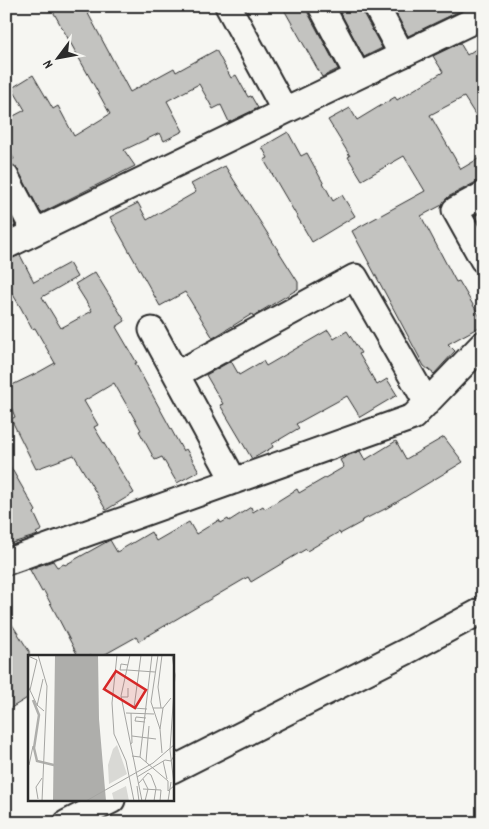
<svg xmlns="http://www.w3.org/2000/svg" width="489" height="829" viewBox="0 0 489 829" font-family="Dekko,sans-serif">
<style>
.building{fill:#c3c3c0;stroke:#2b2b2b}
.lines{fill:none;stroke-linecap:round;stroke-linejoin:round}
.minor-casing{stroke:#2b2b2b;stroke-width:29}
.minor{stroke:#f6f6f2;stroke-width:25}
.inset-river{fill:none;stroke:#aeaeab;stroke-width:2.5}
.inset-road{fill:none;stroke:#a5a5a2;stroke-width:1}
.view{fill:#d62828;fill-opacity:0.15;stroke:#d62828;stroke-width:2.5}
.inset-edge{fill:none;stroke:#2b2b2b;stroke-width:2.5}
</style>
<rect width="100%" height="100%" fill="#f6f6f2"/>
<filter id="ink" filterUnits="userSpaceOnUse"><feTurbulence type="fractalNoise" baseFrequency=".02" numOctaves="2"/><feDisplacementMap in="SourceGraphic" scale="10" xChannelSelector="R" yChannelSelector="G"/><feConvolveMatrix kernelMatrix="1 2 1 2 8 2 1 2 1" color-interpolation-filters="sRGB"/></filter>
<g filter="url(#ink)">
<path class="building" d="M50 6H84L130 92 174 68 176 72 216 50 231 78 236 75 248 97 251 96 258 108 229 122 221 105 213 109 199 84 167 101 183 131 164 141 160 133 124 150 135 166 41 213 18 170 13 165 6 163 14 159 6 144V120L25 110 12 88 33 75 53 109 58 106 74 136 110 114Z
M282 6H307L308 13 338 69 322 77Z
M337 6H362L363 13 382 48 364 57Z
M392 6H470L408 36Z
M460 43 467 55 483 44V127L464 97 430 115 461 169 483 156V181L476 182 448 197 442 205 421 216 456 282 459 281 483 322V325L448 344 455 351 434 374 424 366 352 231 425 191 404 156 362 180 348 157 350 156 328 120 350 108 357 120 395 97 397 100 443 72 433 56Z
M288 132 301 156 307 153 333 201 342 195 355 216 312 242 264 160 268 158 262 147Z
M225 166 298 282V289L253 316 252 314 213 338 185 292 160 306 110 217 138 203 147 220 196 192 191 184Z
M6 208 15 226 6 230Z
M483 211V230L475 216Z
M20 255 34 282 69 263 77 277 42 297 61 328 92 311 75 284 95 272 125 321 116 327 137 363H135L183 451 186 449 199 471 177 483 162 457 155 460 139 431 141 430 114 383 84 401 98 425 94 427 134 493 106 510 74 455 36 469 11 419 15 417 6 395V388L39 372 55 363 35 328 32 329 21 308 6 283V260Z
M328 330 334 339 347 331 361 353 359 354 377 385 387 379 397 395 360 417 347 396 296 424 299 428 272 444 273 447 252 459 220 405 223 404 206 375 231 361 239 375 263 361 266 366Z
M444 437 463 462 387 508 361 521 362 522 340 534 339 532 307 551 306 549 251 582 248 577 139 641 136 637 102 656H78L44 591 42 592 30 570 38 566 53 561 57 567 64 564 65 565 110 540 117 552 151 532 156 541 189 522 196 534 219 520 221 523 228 519 229 521 251 507 253 512 263 506 265 509 297 489 299 493 344 467 340 460 349 455 360 451 365 460 396 441 406 459Z
M6 459 36 511 34 513 42 530 36 533 38 535 6 545Z
M6 615 29 651V697L6 711Z"/>
<g class="lines">
<g class="minor-casing">
<path id="minor" d="M228 6 285 111
M321 6 358 76
M376 6 402 55
M6 177 35 232
M483 195 455 210 483 260
M6 246 285 111 483 16
M152 330 234 481
M177 374 355 277 427 403
M6 562 413 417 483 344
M172 770 407 651 483 610
M67 823 112 800"/>
</g>
<use href="#minor" class="minor"/>
</g>
</g>
<g transform="translate(28 655)">
<rect width="146" height="146" fill="#f6f6f2"/>
<path d="M89 90 99 119 81 129 80 110 85 94ZM98 131 101 146H86L84 138Z" fill="#d9d9d5"/>
<path d="M27 0H70L71 64 78 146H25Z" fill="#aeaeab"/>
<path class="inset-river" d="M5 45 11 60 6 93 9 106 30 111"/>
<path class="inset-road" d="M10 0 19 31 14 146M89 0 84 48 86 79 98 106 106 146M102 0 93 41 114 146M113 0 106 53 119 54M130 0 123 47 132 74 134 98M144 0 147 20M0 1 9 5 2 35M99 15 127 17M99 15H92L93 9 100 10M0 31 9 50 16 56M93 42H100V33M9 51 15 24M125 53H135L143 43M133 53 130 32 134 0M98 58 126 59M117 67 107 66 108 62 118 63M132 74 135 53M104 81 128 84M102 89 104 88 103 58M142 95 146 129M142 95 147 20M104 101 112 102 140 126V136L147 130M112 102 124 0M135 106 139 124M118 107 121 71M1 110 5 91M109 122 137 105 143 106 147 99M115 124 120 134 117 146M110 129 120 118 123 120 128 133 126 146M109 131 111 146M115 134 133 135 132 146M10 144 8 132 14 123M58 146 125 108 147 89M140 146 143 127"/>
<path class="view" d="M88 16 118 35 107 53 76 34Z"/>
<rect width="146" height="146" class="inset-edge"/>
</g>
<rect width="489" height="829" fill="none" stroke="#f6f6f2" stroke-width="25"/>
<rect x="12" y="12" width="464" height="804" fill="none" stroke="#2b2b2b" stroke-width="2" filter="url(#ink)"/>
<g transform="translate(58 58) rotate(238)" stroke="#f6f6f2" stroke-width="4" paint-order="stroke">
<path d="M0-4L9 19L0 12L-9 19Z" fill="#2b2b2b"/>
<text y="-8" font-size="14" font-weight="bold" text-anchor="middle" fill="#2b2b2b">N</text>
</g>
</svg>
